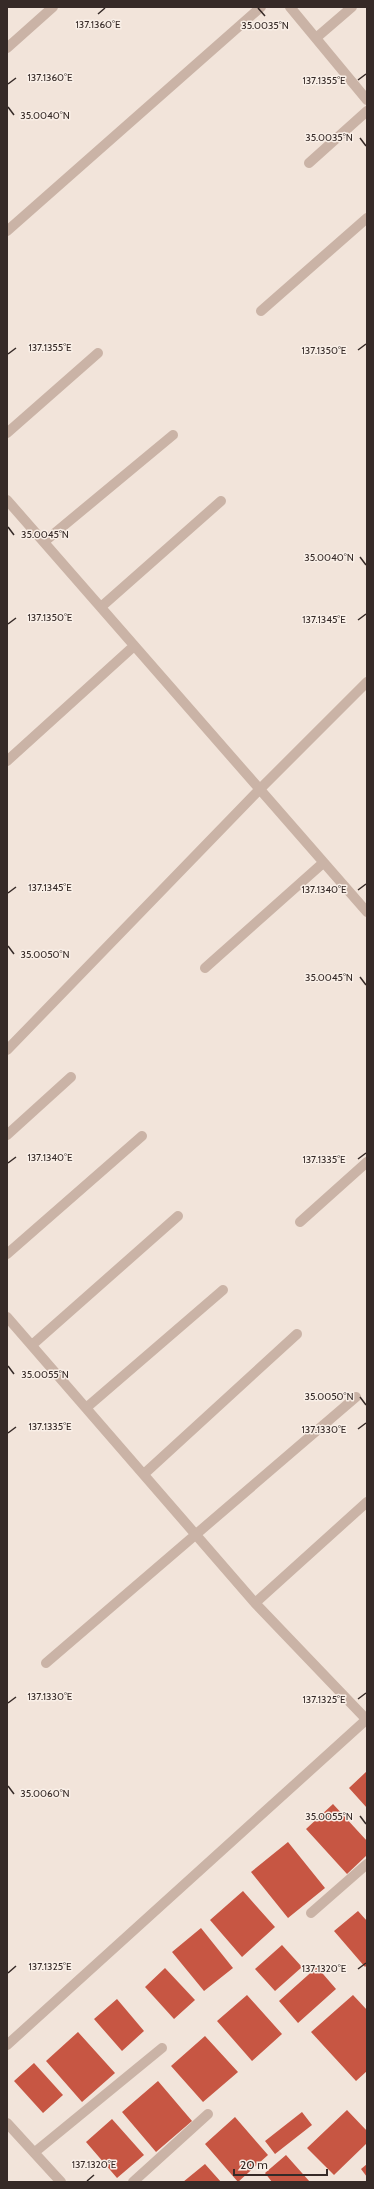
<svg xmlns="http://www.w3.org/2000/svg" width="374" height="2189" viewBox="0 0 374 2189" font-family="Cabin,sans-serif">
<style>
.building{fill:#c75643}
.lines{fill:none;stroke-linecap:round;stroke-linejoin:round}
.minor{stroke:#cab3a6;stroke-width:10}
.ticks{fill:none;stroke:#362a27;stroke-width:1.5}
.ticks-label{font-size:10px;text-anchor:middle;fill:#362a27;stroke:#f9efe7;stroke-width:3;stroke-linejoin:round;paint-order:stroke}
</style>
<rect width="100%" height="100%" fill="#f2e4da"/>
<path class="building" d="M367 1771V1808L349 1788Z
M333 1804 367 1841V1855L347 1874 306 1829Z
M288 1842 325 1888 288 1918 251 1872Z
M243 1891 275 1927 242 1957 210 1920Z
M358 1911 367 1921V1965L365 1967 334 1931Z
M201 1928 233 1968 204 1991 172 1952Z
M282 1945 302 1967 275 1991 255 1969Z
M317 1967 336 1989 298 2023 279 2001Z
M165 1968 195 2000 174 2019 145 1987Z
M247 1995 282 2034 252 2061 217 2021Z
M353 1995 367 2010V2071L356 2081 311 2032Z
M117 1999 144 2031 122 2051 94 2019Z
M78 2032 115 2073 82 2102 46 2061Z
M205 2036 238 2072 203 2102 171 2066Z
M34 2063 63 2095 43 2113 14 2081Z
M158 2081 192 2121 156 2152 122 2112Z
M347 2110 367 2131V2143L334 2175 307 2148Z
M302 2112 312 2125 275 2154 265 2141Z
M235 2117 268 2155 238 2182 205 2144Z
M112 2119 144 2155 117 2178 86 2142Z
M286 2155 310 2182H272L265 2173Z
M205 2164 221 2182H183Z
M367 2164V2177L361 2169Z"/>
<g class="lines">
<path class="minor" d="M290 7 367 100
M316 38 352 7
M7 48 53 7
M309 163 367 111
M7 231 261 7
M261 311 367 218
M7 433 98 353
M7 500 367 912
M44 542 173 435
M101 607 221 501
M7 761 134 646
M205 968 323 863
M7 1050 259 790 367 682
M7 1135 71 1077
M300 1222 367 1162
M7 1254 142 1136
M7 1317 255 1603 367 1720
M32 1345 178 1216
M86 1408 223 1290
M144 1474 297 1334
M255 1603 367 1502
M46 1663 356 1397
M311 1913 367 1864
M7 2045 367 1719
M7 2123 61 2182
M35 2152 162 2048
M133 2182 208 2114"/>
</g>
<path class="ticks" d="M258 8 265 16M98 14 105 8M358 80 366 74M8 84 16 78M8 107 14 115M360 138 366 146M358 350 366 344M8 354 16 348M8 527 14 535M360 557 366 565M358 620 366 614M8 624 16 618M358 890 366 884M8 893 16 887M8 946 14 954M360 977 366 985M358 1159 366 1153M8 1163 16 1157M8 1366 14 1374M360 1397 366 1405M358 1429 366 1423M8 1433 16 1427M358 1699 366 1693M8 1703 16 1697M8 1786 14 1794M360 1816 366 1824M358 1969 366 1963M8 1973 16 1966M87 2181 94 2175"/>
<g class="ticks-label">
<text x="98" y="28">137.1360°E</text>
<text x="265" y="29">35.0035°N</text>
<text x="50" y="81">137.1360°E</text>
<text x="324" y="84">137.1355°E</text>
<text x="45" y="119">35.0040°N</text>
<text x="329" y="141">35.0035°N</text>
<text x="50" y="351">137.1355°E</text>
<text x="324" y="354">137.1350°E</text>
<text x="45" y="538">35.0045°N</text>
<text x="329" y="561">35.0040°N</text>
<text x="50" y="621">137.1350°E</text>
<text x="324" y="623">137.1345°E</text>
<text x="50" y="891">137.1345°E</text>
<text x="324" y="893">137.1340°E</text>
<text x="45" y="958">35.0050°N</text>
<text x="329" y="981">35.0045°N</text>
<text x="50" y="1161">137.1340°E</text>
<text x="324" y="1163">137.1335°E</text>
<text x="45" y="1378">35.0055°N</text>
<text x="329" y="1400">35.0050°N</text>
<text x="50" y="1430">137.1335°E</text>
<text x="324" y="1433">137.1330°E</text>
<text x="50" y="1700">137.1330°E</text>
<text x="324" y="1703">137.1325°E</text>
<text x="45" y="1797">35.0060°N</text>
<text x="329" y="1820">35.0055°N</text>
<text x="50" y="1970">137.1325°E</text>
<text x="324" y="1972">137.1320°E</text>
<text x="94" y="2168">137.1320°E</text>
</g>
<rect width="374" height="2189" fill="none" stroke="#362a27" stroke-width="16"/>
<path d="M234 2169v6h93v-6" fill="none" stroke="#362a27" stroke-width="2"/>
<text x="240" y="2169" font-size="12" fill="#362a27" stroke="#f9efe7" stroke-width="3" paint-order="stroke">20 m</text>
</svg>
